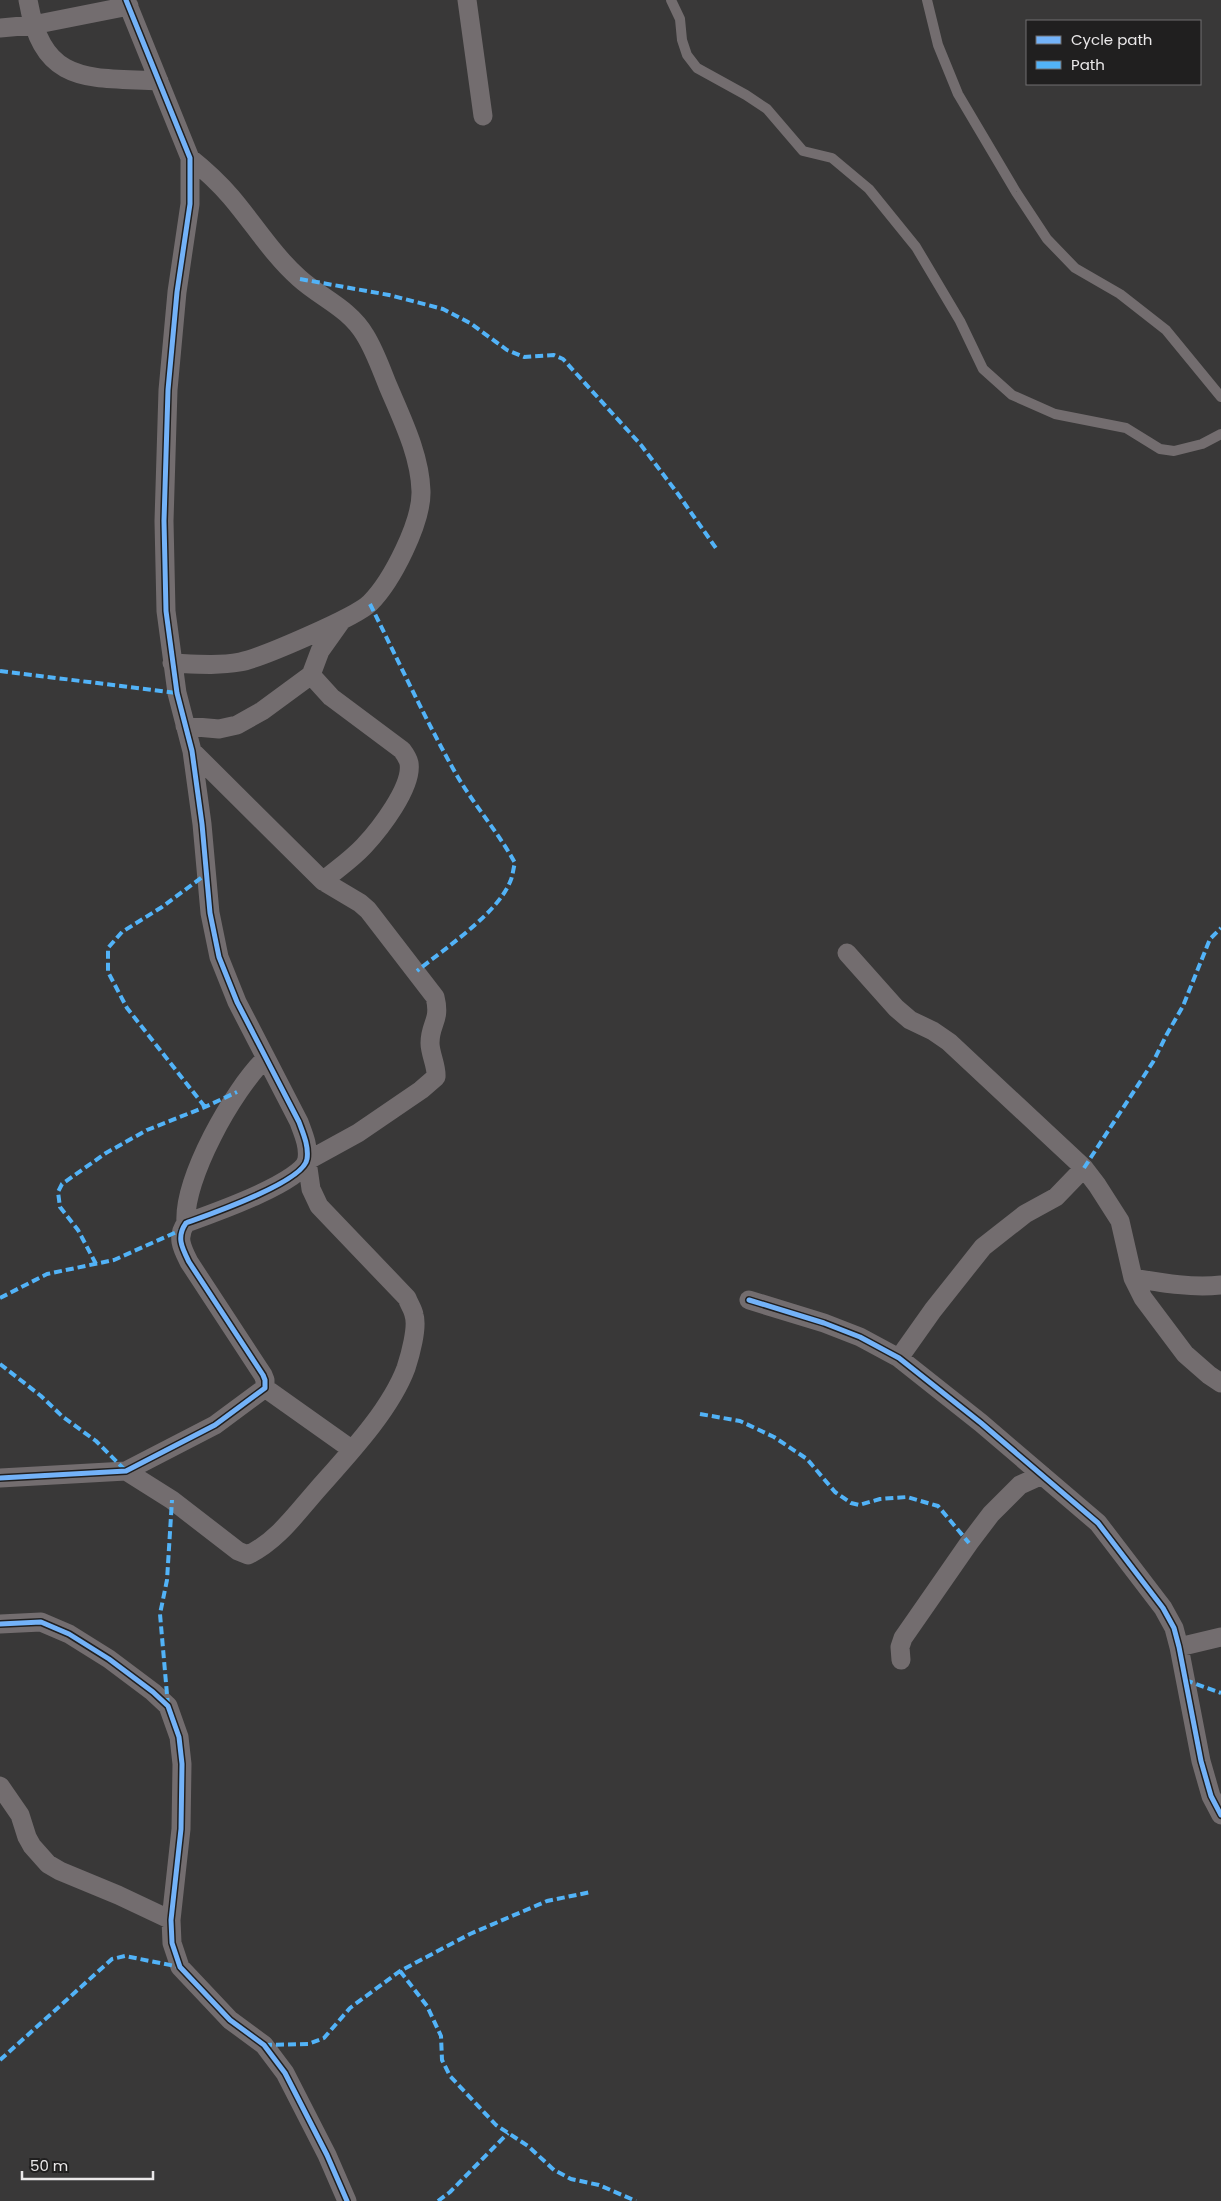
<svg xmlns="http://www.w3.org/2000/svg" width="1221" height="2201" viewBox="0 0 1221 2201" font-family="Poppins,sans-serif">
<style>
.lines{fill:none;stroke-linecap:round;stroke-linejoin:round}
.service{stroke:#736d6f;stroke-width:10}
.minor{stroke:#736d6f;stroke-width:19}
.quiet{stroke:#52b3f8;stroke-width:4;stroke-dasharray:8 4;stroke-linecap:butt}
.cycleway-casing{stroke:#201f1f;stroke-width:8}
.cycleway{stroke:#73b2f8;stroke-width:5}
</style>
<rect width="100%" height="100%" fill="#393838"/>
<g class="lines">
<path class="service" d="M671 0 680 19 682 40 687 55 697 68 746 95 767 109 803 151 832 158 869 189 916 247 960 321 983 369 1012 395 1055 414 1126 428 1160 449 1174 451 1202 444 1221 434
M927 0 938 45 958 94 1016 192 1047 239 1075 268 1120 294 1166 330 1221 397"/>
<path class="minor" d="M28 0C43 86 87 77 159 81
M467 0 483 116
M0 28 33 25 129 6
M172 663C195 664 218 666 240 662 261 658 356 617 370 603 392 581 422 522 421 491 420 455 402 419 388 386 381 369 375 351 365 335 349 308 321 298 299 278 273 255 254 224 231 197 219 183 205 170 190 158
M311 675 331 697 402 750C405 754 408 759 409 763 413 787 379 830 364 846 352 859 336 870 323 881
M185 726 219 729 237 725 262 711 311 675 320 651 342 620
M847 953 896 1008 910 1020 933 1031 949 1042 1084 1168 1097 1185 1120 1221 1133 1278 1143 1298 1185 1354 1209 1375 1221 1383
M186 1223C183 1179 233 1090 265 1059
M1133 1278C1163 1283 1191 1288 1221 1285
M749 1300 824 1323 860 1337 899 1358 981 1423 1098 1523 1163 1608 1174 1628 1179 1647 1201 1761 1211 1796 1221 1815
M899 1358 933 1310 983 1247 1025 1214 1056 1197 1084 1168
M265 1388 351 1449
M126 1471 172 1500 238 1551 248 1555C277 1541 296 1514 317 1490 347 1456 390 1411 406 1368 410 1356 418 1327 414 1315 413 1309 409 1304 407 1298L319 1206 311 1189 307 1161 358 1133 421 1090 436 1077C437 1066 430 1054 430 1043 430 1023 441 1021 435 997L368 910 360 903 323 881 192 751
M0 1478 126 1471 215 1425 265 1388V1380L263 1375 189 1262C182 1248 176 1237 186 1223 208 1215 304 1182 307 1159 309 1146 303 1133 299 1122L237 1002 219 957 210 913 202 824 192 751 177 693 166 611 164 521 168 390 177 292 190 204V158L126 0
M0 1624 41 1622 69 1634 109 1659 153 1692 168 1706 179 1737 182 1764 181 1829 171 1920 172 1943 180 1967 230 2020 264 2045 285 2073 327 2155 347 2201
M1179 1647 1221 1637
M901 1660 900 1647 903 1638 969 1543 991 1514 1020 1485 1042 1475
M0 1786 20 1815 27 1837 32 1846 48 1864 60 1871 118 1895 171 1920"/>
<path class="quiet" d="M300 279 389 295 443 309 470 323 507 350 524 357 554 355 563 359 641 445 678 494 718 551
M370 604C398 660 425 719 456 774 474 805 498 832 515 863 513 869 513 876 510 882 497 914 444 949 417 971
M0 671 177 693
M205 1107 127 1008 108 972V948L122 932 162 907 205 875
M1084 1168 1153 1062 1167 1034 1183 1006 1210 939 1221 928
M96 1264 78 1230 60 1207 58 1192 62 1184 106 1153 147 1130 205 1107 237 1092
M0 1298 47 1274 114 1260 181 1230
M0 1364 41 1396 63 1417 96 1441 126 1471
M700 1414 740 1421 774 1437 807 1459 835 1492 851 1503 859 1505 880 1499 907 1497 938 1506 969 1543
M1185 1680 1221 1693
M168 1706 160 1614 167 1580 172 1500
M400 1971 427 2006 441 2036 442 2060 450 2076 496 2125 528 2146 554 2170 571 2179 599 2185 636 2201
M264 2045 308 2044 324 2038 350 2008 400 1971 470 1934 547 1901 591 1892
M0 2060 112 1959 125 1956 180 1967
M438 2201 450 2192 508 2133"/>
<g class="cycleway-casing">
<path id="cycleway" d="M749 1300 824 1323 860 1337 899 1358 981 1423 1098 1523 1163 1608 1174 1628 1179 1647 1201 1761 1211 1796 1221 1815
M0 1478 126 1471 215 1425 265 1388V1380L263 1375 189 1262C182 1248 176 1237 186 1223 208 1215 304 1182 307 1159 309 1146 303 1133 299 1122L237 1002 219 957 210 913 202 824 192 751 177 693 166 611 164 521 168 390 177 292 190 204V158L126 0
M0 1624 41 1622 69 1634 109 1659 153 1692 168 1706 179 1737 182 1764 181 1829 171 1920 172 1943 180 1967 230 2020 264 2045 285 2073 327 2155 347 2201"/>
</g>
<use href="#cycleway" class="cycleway"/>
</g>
<rect x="1026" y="20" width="175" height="65" fill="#201f1f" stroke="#716f70"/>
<rect x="1036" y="36" width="25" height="8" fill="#73b2f8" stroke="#716f70"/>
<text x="1071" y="45" font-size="15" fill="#eae8e9">Cycle path</text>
<rect x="1036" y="61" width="25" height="8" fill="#52b3f8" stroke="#716f70"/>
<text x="1071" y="70" font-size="15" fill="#eae8e9">Path</text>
<path d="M22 2171v8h131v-8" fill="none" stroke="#eae8e9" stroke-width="2.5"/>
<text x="30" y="2171" font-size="15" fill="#eae8e9" stroke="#201f1f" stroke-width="4" paint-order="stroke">50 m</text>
</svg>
